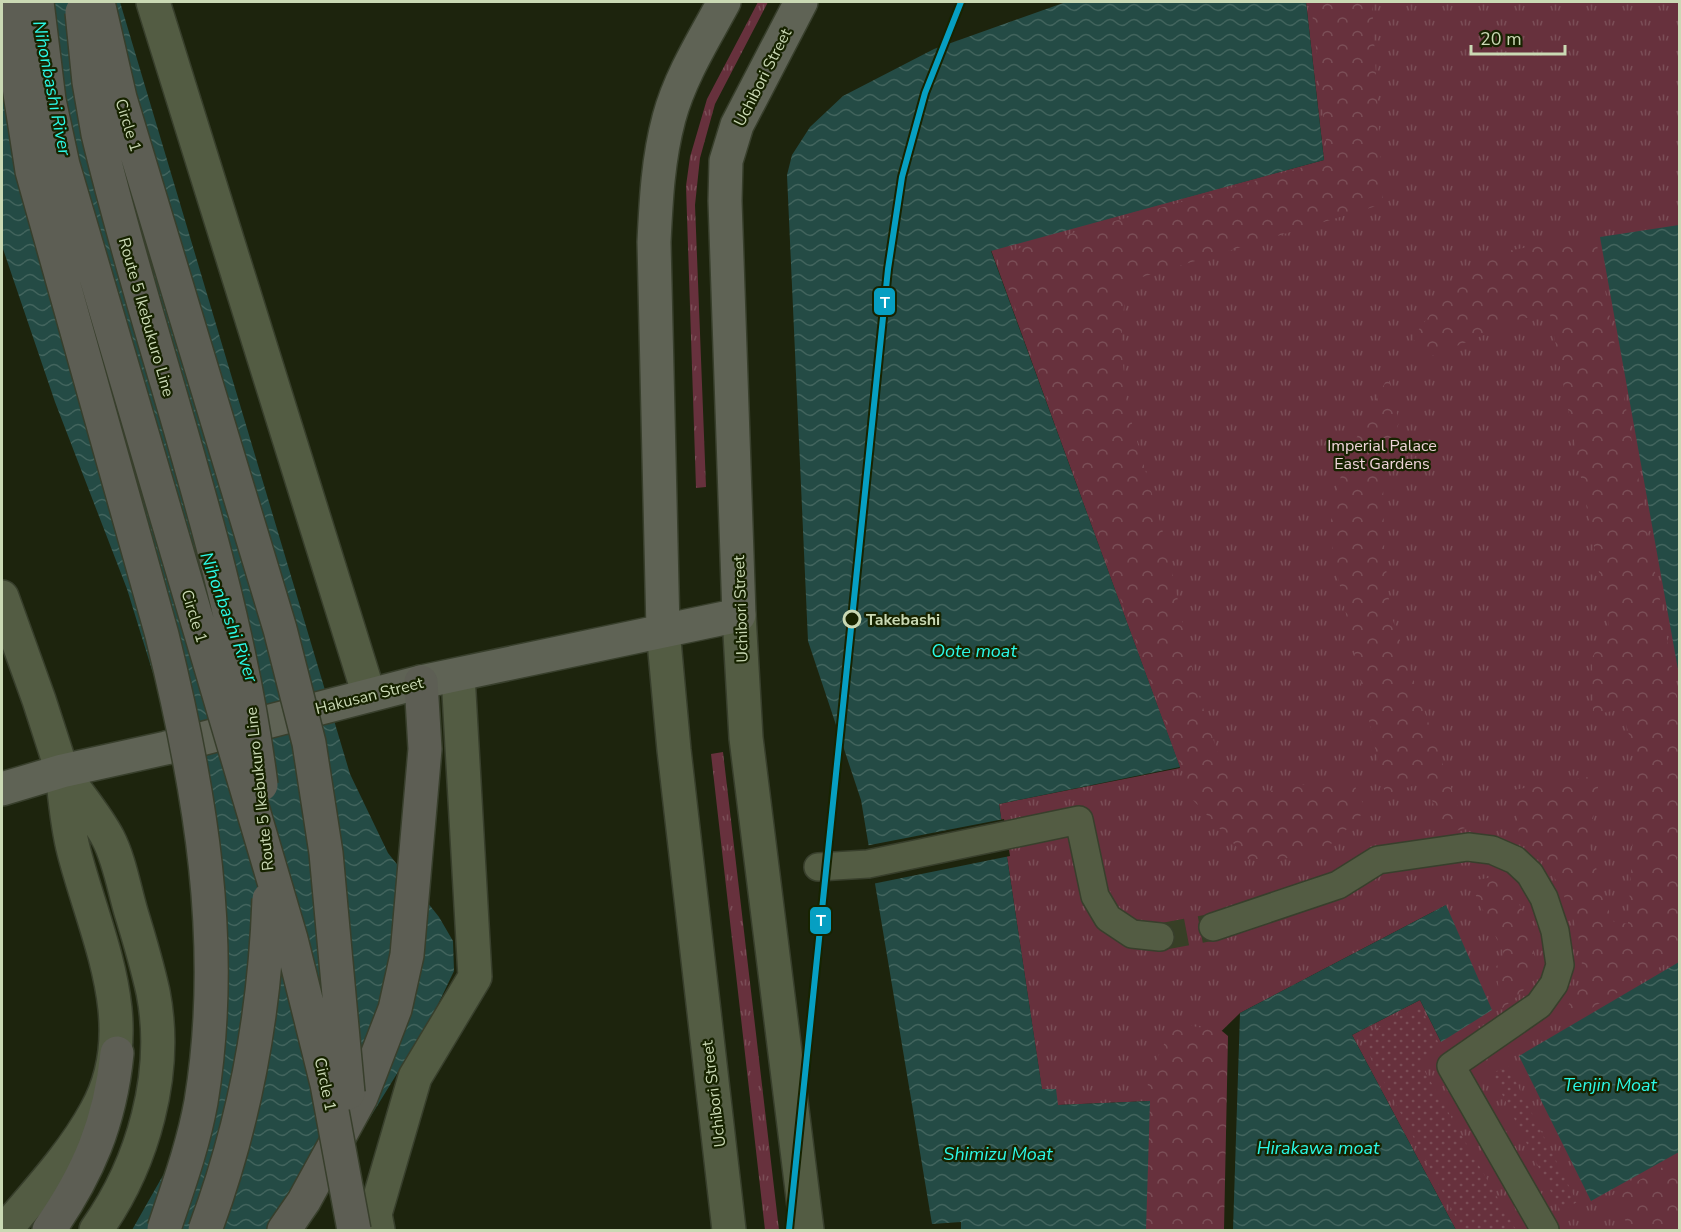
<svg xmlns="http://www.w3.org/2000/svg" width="1681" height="1232" viewBox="0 0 1681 1232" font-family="'Nunito Sans',sans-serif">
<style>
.grass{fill:url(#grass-tufts)}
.forest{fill:url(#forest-crowns)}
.garden{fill:url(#garden-dots)}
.water{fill:url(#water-waves)}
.pier{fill:#1d240d}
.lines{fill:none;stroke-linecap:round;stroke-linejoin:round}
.pedestrian-tunnel{stroke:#373f26;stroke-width:27;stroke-dasharray:27 14;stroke-linecap:butt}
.pedestrian-casing{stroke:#383f2c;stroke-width:30}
.minor-casing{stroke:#383f2c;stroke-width:36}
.tertiary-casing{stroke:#383f2c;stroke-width:36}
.secondary-casing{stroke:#383f2c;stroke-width:36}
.primary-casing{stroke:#383f2c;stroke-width:36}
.motorway-casing{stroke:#383f2c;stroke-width:36}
.pedestrian{stroke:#535c43;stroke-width:27}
.minor{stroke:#535c43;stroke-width:33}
.tertiary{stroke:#535c43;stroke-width:33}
.secondary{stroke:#535c43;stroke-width:33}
.primary{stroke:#5f6355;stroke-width:33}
.motorway{stroke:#5d5e54;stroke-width:33}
.motorway-bridge-casing{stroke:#383f2c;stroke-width:36;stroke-linecap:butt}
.motorway-bridge{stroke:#5d5e54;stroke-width:33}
.metro-1-casing{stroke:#172300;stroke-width:10}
.metro-1{stroke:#069fc2;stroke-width:6}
.stop-dot{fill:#172300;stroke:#cad9b4;stroke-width:3}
.labels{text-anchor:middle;stroke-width:4.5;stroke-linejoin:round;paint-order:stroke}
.street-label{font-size:16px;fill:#cad9b4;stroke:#172300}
.park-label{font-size:16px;fill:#efd4d9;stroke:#172300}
.stop-label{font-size:16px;font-weight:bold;fill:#cad9b4;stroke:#172300;text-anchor:start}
.water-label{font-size:18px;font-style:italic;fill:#2bf9e7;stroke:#172300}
.line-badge{stroke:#172300;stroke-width:2}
.badge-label{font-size:16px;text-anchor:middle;font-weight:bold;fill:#fff}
</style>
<defs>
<pattern id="grass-tufts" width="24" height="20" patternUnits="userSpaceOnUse" patternTransform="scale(1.5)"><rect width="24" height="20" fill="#67313d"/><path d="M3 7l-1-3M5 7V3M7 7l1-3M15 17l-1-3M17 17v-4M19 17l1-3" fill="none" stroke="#7b4e57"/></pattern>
<pattern id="forest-crowns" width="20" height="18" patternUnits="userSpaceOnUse" patternTransform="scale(1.5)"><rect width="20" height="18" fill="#67313d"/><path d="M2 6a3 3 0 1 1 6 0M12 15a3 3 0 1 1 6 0" fill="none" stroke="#7b4e57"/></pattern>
<pattern id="garden-dots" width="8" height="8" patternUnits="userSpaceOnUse" patternTransform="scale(1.5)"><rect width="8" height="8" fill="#67313d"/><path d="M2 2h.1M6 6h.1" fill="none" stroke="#7b4e57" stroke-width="1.8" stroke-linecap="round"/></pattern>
<pattern id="water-waves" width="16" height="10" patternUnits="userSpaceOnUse" patternTransform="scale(1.5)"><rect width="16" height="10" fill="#244b45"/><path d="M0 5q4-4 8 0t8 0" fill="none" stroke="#42645d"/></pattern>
</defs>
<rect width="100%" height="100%" fill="#1d240d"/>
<path class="grass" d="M758 2H768L715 104 700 158 695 205 706 487 696 488 686 186 690 157 707 99Z
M1306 2H1679V1230H1456L1352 1035 1420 1000 1441 1042 1446 905 1240 1013 1150 1101 1058 1105 1042 1090 999 804 1180 768 991 250 1324 160Z
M723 752 779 1230H765L711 754Z"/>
<path class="forest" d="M1311 2H1372L1383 204 1126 282 1121 342 1127 406 1166 543 1195 683 1219 757 1254 794 1318 782 1352 780 1366 810 1333 843 1284 859H1248L1193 800 996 255 1328 160Z
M1596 239 1679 707 1680 857 1677 858 1680 869V955L1565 1024 1560 1015C1565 1008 1573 1000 1577 993 1593 956 1567 892 1544 862 1538 853 1528 847 1520 840L1513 790 1600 775 1589 844 1612 921 1628 924 1637 765 1622 709 1593 715 1592 658 1609 625 1549 309 1424 359 1413 338C1427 318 1462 271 1483 260 1509 245 1565 244 1596 239Z
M1388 377 1399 422 1383 477 1384 544 1390 612 1465 828 1444 835 1426 782 1385 794 1333 554C1332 543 1330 531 1331 521 1336 470 1365 421 1388 377Z
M1488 878C1494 881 1503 884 1508 889 1524 902 1538 951 1534 971 1530 988 1514 999 1501 1009L1496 967 1504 954 1469 881Z
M1174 1023 1222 1031 1228 1036 1224 1230H1143L1148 1078Z
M1679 1158V1230H1631L1611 1196Z"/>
<path class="garden" d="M1420 1006 1440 1046 1420 1063 1516 1230H1463L1360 1037Z
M1508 1066 1577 1202 1561 1212 1492 1074Z"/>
<path class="water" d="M2 2H120L350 774 388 853 439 917 453 941 454 971 433 1015 301 1230H132L174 1156 199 1046 205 902 182 787 156 683 127 589 55 402 2 246Z
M1066 2H1306L1324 160 991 251 1180 767 999 804 1042 1089H1056L1058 1105 1150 1101 1146 1230H961V1222L932 1224 861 800 808 641 787 175 792 155 810 127 843 96 934 49Z
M1679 225H1680L1679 675 1600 237Z
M1446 905 1492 1010 1441 1042 1420 1000 1352 1035 1456 1230H1233L1240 1013Z
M1679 962V1152L1591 1201 1519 1056Z"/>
<path class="pier" d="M1004 819 1010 856 872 884 865 846Z"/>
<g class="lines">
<path class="pedestrian-tunnel" d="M1160 937 1213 927"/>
<g class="pedestrian-casing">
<path id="pedestrian" d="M818 867 868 864 1079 820 1095 896 1108 918 1132 934 1160 937
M1213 927 1338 885 1378 860 1468 847 1492 850 1515 860 1530 874 1544 898 1555 931 1560 965 1554 984 1539 1005 1451 1066 1545 1230"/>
</g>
<g class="minor-casing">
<path id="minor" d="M153 2 369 695
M378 1230 375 1214 415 1077 475 977 458 675"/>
</g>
<g class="tertiary-casing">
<path id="tertiary" d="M66 777C80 797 97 817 108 838 119 859 124 888 131 912 139 938 147 965 153 992 169 1073 143 1164 96 1230
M5 1230C37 1192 72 1155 96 1111 143 1027 96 937 74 852 67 826 65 798 62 771"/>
</g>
<g class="secondary-casing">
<path id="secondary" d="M2 597 39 700 62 771
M739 615 746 738 807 1230
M663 630 674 750 729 1230"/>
</g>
<g class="primary-casing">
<path id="primary" d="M663 630 654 242C656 200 658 159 669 118 680 77 704 39 724 2
M2 789 62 771 166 748 421 682 739 615 725 201 726 161 737 125 801 2"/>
</g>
<g class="motorway-casing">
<path id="motorway" d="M49 1230C88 1174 110 1123 117 1053
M284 1230 304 1201 361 1097 395 1009 407 955 425 749 421 682"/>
</g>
<use href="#pedestrian" class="pedestrian"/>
<use href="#minor" class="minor"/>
<use href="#tertiary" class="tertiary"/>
<use href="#secondary" class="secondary"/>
<use href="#primary" class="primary"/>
<use href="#motorway" class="motorway"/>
<g class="motorway-bridge-casing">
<path id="motorway-bridge" d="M14 2 19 87 32 171 162 635C200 789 227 944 201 1102 193 1146 178 1187 164 1229
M37 2 49 100 63 165 291 939 327 1084 354 1230
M98 2 120 98 280 629 309 743 326 853 348 1093
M82 12 89 82 98 134C150 351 233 562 261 785
M205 1230C245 1123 265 1013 269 899"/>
</g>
<use href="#motorway-bridge" class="motorway-bridge"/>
<g class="metro-1-casing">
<path id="metro-1" d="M789 1230 888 269 902 177 925 93 961 2"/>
</g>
<use href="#metro-1" class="metro-1"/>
</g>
<circle class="stop-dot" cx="852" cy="619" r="8"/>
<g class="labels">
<g class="street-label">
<text transform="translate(762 77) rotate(-63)" y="6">Uchibori Street</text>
<text transform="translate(129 125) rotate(73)" y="6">Circle 1</text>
<text transform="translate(147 317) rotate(74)" y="6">Route 5 Ikebukuro Line</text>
<text transform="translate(740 609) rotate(-92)" y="6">Uchibori Street</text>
<text transform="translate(195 616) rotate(73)" y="6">Circle 1</text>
<text transform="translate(369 695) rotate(-14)" y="6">Hakusan Street</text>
<text transform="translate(259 789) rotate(-96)" y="6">Route 5 Ikebukuro Line</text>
<text transform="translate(326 1084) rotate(78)" y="6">Circle 1</text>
<text transform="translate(713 1094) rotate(-97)" y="6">Uchibori Street</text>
</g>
<g class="park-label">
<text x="1382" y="451">Imperial Palace<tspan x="1382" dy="18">East Gardens</tspan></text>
</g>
<g class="stop-label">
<text x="866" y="625">Takebashi</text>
</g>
<g class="water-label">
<text transform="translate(52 88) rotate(79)" y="6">Nihonbashi River</text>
<text transform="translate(229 617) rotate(70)" y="6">Nihonbashi River</text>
<text x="974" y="657">Oote moat</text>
<text x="1610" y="1091">Tenjin Moat</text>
<text x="1318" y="1154">Hirakawa moat</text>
<text x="998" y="1160">Shimizu Moat</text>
</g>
</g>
<g class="line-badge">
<rect x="873" y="287" width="23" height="29" rx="6" fill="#069fc2"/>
<rect x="809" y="906" width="23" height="29" rx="6" fill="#069fc2"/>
</g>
<g class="badge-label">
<text x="885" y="308">T</text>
<text x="821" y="926">T</text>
</g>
<rect width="1681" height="1232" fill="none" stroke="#cad9b4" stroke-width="6"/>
<path d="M1471 45v9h94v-9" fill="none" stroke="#cad9b4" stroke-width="3"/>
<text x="1480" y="45" font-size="18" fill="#cad9b4" stroke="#172300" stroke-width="4.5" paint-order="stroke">20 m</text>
</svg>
